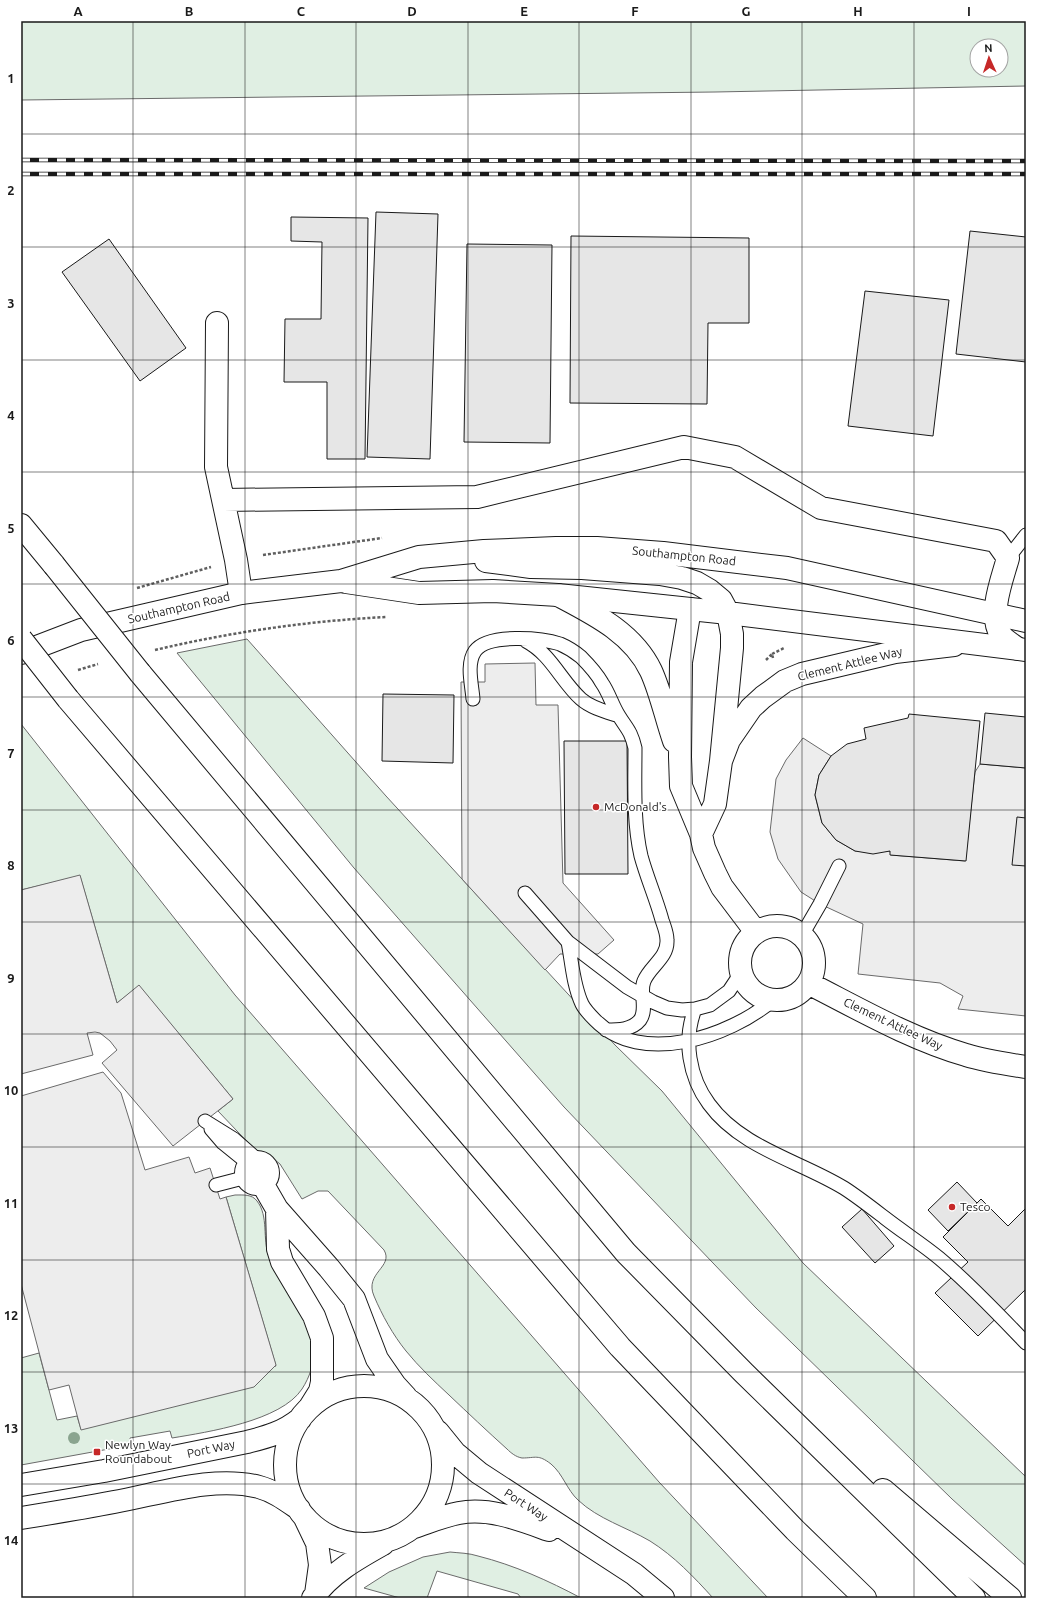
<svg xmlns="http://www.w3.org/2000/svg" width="1047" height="1619" viewBox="0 0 1047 1619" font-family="Ubuntu,sans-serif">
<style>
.green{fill:#e0efe3;stroke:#6a6a6a;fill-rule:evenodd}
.parking{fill:#ededed;stroke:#6a6a6a}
.building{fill:#e6e6e6;stroke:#1a1a1a}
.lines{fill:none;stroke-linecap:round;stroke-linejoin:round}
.lane-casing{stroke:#1a1a1a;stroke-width:15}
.street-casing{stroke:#1a1a1a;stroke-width:24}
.primary-casing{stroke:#1a1a1a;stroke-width:24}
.highway-casing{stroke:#1a1a1a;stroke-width:24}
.path{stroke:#5f5f5f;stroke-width:2.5;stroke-dasharray:3 2;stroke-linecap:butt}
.lane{stroke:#fff;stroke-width:13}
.street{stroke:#fff;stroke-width:22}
.primary{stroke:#fff;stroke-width:22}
.highway{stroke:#fff;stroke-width:22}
.rail-casing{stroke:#1a1a1a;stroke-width:4.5}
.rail{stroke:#fff;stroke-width:3;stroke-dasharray:9;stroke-linecap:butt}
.highway-bridge-casing{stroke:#1a1a1a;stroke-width:24;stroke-linecap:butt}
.highway-bridge{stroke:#fff;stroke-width:22}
.tree{fill:#8aa48f}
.grid{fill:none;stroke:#1a1a1a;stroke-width:1;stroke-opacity:0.55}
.poi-dot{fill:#c62828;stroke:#fff;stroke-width:1.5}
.labels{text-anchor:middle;stroke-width:3;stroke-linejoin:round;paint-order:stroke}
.street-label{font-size:12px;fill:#1a1a1a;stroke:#fff}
.poi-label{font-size:12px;fill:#1a1a1a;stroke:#fff;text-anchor:start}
.neatline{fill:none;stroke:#1a1a1a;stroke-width:1.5}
.grid-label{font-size:13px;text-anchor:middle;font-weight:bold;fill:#1a1a1a}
</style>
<rect width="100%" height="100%" fill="#fff"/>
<path class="green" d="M21 21H1026V86L715 92 21 100ZM977 46H1001V70H977Z
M247 639 386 796 462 879 615 1045 662 1091 803 1263 1026 1477V1566L952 1499 756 1308 564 1107 354 868 177 653Z
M21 724 235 995 659 1482 768 1598H713C694 1577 674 1556 650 1541 626 1527 598 1519 578 1500 567 1490 563 1474 551 1464 538 1454 536 1458 522 1458 516 1457 511 1453 507 1449 487 1431 468 1413 449 1395 434 1381 419 1367 406 1351 393 1335 382 1315 374 1296 364 1273 394 1267 384 1250L328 1191H318L302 1199 280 1164 275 1160 256 1151 218 1111 233 1099 139 986 117 1003 80 876 21 890Z
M235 1195C243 1195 252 1194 257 1201 269 1216 262 1239 269 1257 287 1300 335 1338 302 1389 281 1421 208 1432 172 1438L170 1431 130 1438 131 1445 21 1465V1358L39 1353 57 1420 77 1416 81 1429 276 1366 226 1197Z
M450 1552C459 1553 469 1553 478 1556 514 1565 549 1581 581 1598H521L518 1594 437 1571 427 1598H400L364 1588 389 1572 423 1557Z"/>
<path class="parking" d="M535 663 536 705H558L563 883 614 940 598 954H560L545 970 462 879 461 682H485V664Z
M803 738 831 756 819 775 815 795 822 823 836 840 855 851H890L891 855 965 861 975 772 980 764 1026 768V1016L958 1009 963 996 940 983 858 974 863 924 820 904 801 892 778 859 770 832 776 779 786 760Z
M80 875 117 1003 139 985 233 1099 173 1146 102 1063 117 1050 110 1041 100 1033 95 1032 87 1033 93 1055 21 1074V890Z
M103 1072 121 1093 145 1170 189 1157 195 1173 210 1168 220 1199 226 1197 276 1365 254 1387 81 1430 69 1385 49 1390 21 1284V1096Z"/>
<path class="building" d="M376 212 438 214 430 459 367 457Z
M291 217 368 218 365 459H327V382H284L285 319H321L322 242 291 241Z
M970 231 1026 237V362L956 354Z
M571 236 749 238V323H708L707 404 570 403Z
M109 239 186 348 140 381 62 272Z
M467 244 552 245 550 443 464 442Z
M865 291 949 300 933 436 848 426Z
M383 694 454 695 453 763 382 761Z
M985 713 1026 717V768L980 764Z
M909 714 980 721 966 861 890 855V851L873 854 855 851 836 840 822 823 815 795 819 775 831 756 847 744 866 739 864 728 908 718Z
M564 741H627L628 874H565Z
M1017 817 1026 818V866L1012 865Z
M957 1182 977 1203 948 1231 928 1210Z
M981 1199 1008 1226 1026 1208V1289L978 1336 935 1293 968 1262 943 1237Z
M862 1209 894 1246 875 1263 842 1227Z"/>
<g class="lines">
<g class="lane-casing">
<path id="lane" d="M1008 558 1026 535
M526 641C551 654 561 681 581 699 591 708 607 712 619 716
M473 699C472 685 466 664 475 651 488 633 542 638 560 644 567 647 575 652 581 657 588 664 597 674 602 683 609 693 612 705 619 716 627 729 631 731 635 748 635 783 633 821 641 856 647 878 656 898 662 920 664 926 667 933 667 940 668 958 650 966 644 981 639 993 648 1009 640 1020 632 1030 618 1030 606 1030
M525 893 568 942 627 987 653 1002 667 1008 682 1010 695 1009 710 1005 729 991 741 973
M802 935 820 904 839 866
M568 942C572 962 573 985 582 1004 585 1010 591 1016 595 1020 641 1067 729 1037 773 1000
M695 1009C683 1040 689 1077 709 1104 741 1148 800 1161 844 1188 858 1197 872 1208 885 1218 903 1232 922 1244 939 1258 970 1284 998 1314 1026 1343
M205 1121 234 1139 261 1163
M211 1129 223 1143 244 1160 247 1168
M216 1185 247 1177"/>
</g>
<g class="street-casing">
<path id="street" d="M217 323 216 467 236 560 241 593
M224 500 477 497 684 447 735 457 821 508 996 541 1008 558C1002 580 988 614 1001 635 1004 640 1013 645 1018 649
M558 595C594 614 633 633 651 671 661 693 666 718 674 741
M690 609 681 662 680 757 681 786 701 834 704 848 715 873 722 887 756 932
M721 761 729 740 751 708 763 697 785 681 802 674 895 652 954 645
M701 834 715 804 721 761 732 648V634L728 613
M740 963a37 37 0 1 1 74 0a37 37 0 1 1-74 0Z
M810 984C861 1010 911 1039 966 1055 985 1061 1006 1064 1026 1067
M246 1173a11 11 0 1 1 22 0a11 11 0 1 1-22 0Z
M262 1183 277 1209 329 1268 354 1299 377 1359 395 1385 406 1397
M277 1209 278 1249 282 1262 314 1316 322 1338V1382L320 1391 310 1407
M285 1465a79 79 0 1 1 158 0a79 79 0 1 1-158 0Z
M438 1432 455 1453 479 1473 634 1574 663 1598
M21 1485 104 1471 247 1442C267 1437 284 1432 300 1419
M21 1518C52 1513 83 1508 114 1502 159 1494 214 1475 259 1487 274 1491 286 1500 299 1509
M305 1518 317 1543 320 1565 316 1594
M414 1527C429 1522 443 1516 459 1513 489 1507 521 1520 549 1530
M313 1598C329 1574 358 1558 383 1544"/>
</g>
<g class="primary-casing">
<path id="primary" d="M486 561 531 567 582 568 660 574 682 578 697 583 709 590 721 600 728 613
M346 582 419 593 493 591 558 595 728 613 1026 650
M21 653 81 630 241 593 341 581 419 557 484 551 556 548H597L663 553 787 568 1026 621"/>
</g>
<g class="highway-casing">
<path id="highway" d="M21 525 54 565
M140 673 626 1253 744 1373 974 1598
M68 699 620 1347 795 1530 865 1598
M883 1490 1010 1598"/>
</g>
<path class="path" d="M263 555 382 538
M137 588 211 567
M155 650C231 632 308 621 386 617
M772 654 784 648
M766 660 772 654 773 658
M78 670 98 664"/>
<use href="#lane" class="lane"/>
<use href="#street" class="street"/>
<use href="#primary" class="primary"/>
<use href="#highway" class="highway"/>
<g class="rail-casing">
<path id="rail" d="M21 160 1026 161
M21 174H1026"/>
</g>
<use href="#rail" class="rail"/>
<g class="highway-bridge-casing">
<path id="highway-bridge" d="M54 565 140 673
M21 639 68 699"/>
</g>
<use href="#highway-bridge" class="highway-bridge"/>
</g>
<circle class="tree" cx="74" cy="1438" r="6"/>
<path class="grid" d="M133 21V1598M245 21V1598M356 21V1598M468 21V1598M579 21V1598M691 21V1598M802 21V1598M914 21V1598M21 134H1026M21 247H1026M21 360H1026M21 472H1026M21 584H1026M21 697H1026M21 810H1026M21 922H1026M21 1034H1026M21 1147H1026M21 1260H1026M21 1372H1026M21 1484H1026"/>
<g class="poi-dot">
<circle cx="596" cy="807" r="4"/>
<circle cx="952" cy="1207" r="4"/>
<rect x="93" y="1448" width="8" height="8" rx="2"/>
</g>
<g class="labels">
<g class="street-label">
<text transform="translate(684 556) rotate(6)" y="4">Southampton Road</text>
<text transform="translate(179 608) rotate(-13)" y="4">Southampton Road</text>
<text transform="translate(850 664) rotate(-14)" y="4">Clement Attlee Way</text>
<text transform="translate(893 1024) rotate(25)" y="4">Clement Attlee Way</text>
<text transform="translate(211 1449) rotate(-12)" y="4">Port Way</text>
<text transform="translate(526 1505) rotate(33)" y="4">Port Way</text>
</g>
<g class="poi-label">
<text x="604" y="811">McDonald's</text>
<text x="960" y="1211">Tesco</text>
<text x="105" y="1449">Newlyn Way<tspan x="105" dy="14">Roundabout</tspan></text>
</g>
</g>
<rect width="1047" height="1619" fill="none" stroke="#ffffff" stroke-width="44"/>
<g transform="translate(989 58) rotate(357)"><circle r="19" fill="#ffffff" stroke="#a3a3a3"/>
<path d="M0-3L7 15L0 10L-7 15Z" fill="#c62828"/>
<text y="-6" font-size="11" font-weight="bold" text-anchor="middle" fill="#1a1a1a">N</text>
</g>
<rect x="22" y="22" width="1003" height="1575" class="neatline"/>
<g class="grid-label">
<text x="78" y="16">A</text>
<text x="189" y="16">B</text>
<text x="301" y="16">C</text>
<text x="412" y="16">D</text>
<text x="524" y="16">E</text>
<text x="635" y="16">F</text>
<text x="746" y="16">G</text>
<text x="858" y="16">H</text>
<text x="969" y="16">I</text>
<text x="11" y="83">1</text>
<text x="11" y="195">2</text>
<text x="11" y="308">3</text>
<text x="11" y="420">4</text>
<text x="11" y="533">5</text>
<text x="11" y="645">6</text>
<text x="11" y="758">7</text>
<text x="11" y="870">8</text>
<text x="11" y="983">9</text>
<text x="11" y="1095">10</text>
<text x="11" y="1208">11</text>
<text x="11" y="1320">12</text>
<text x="11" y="1433">13</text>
<text x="11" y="1545">14</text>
</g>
</svg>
